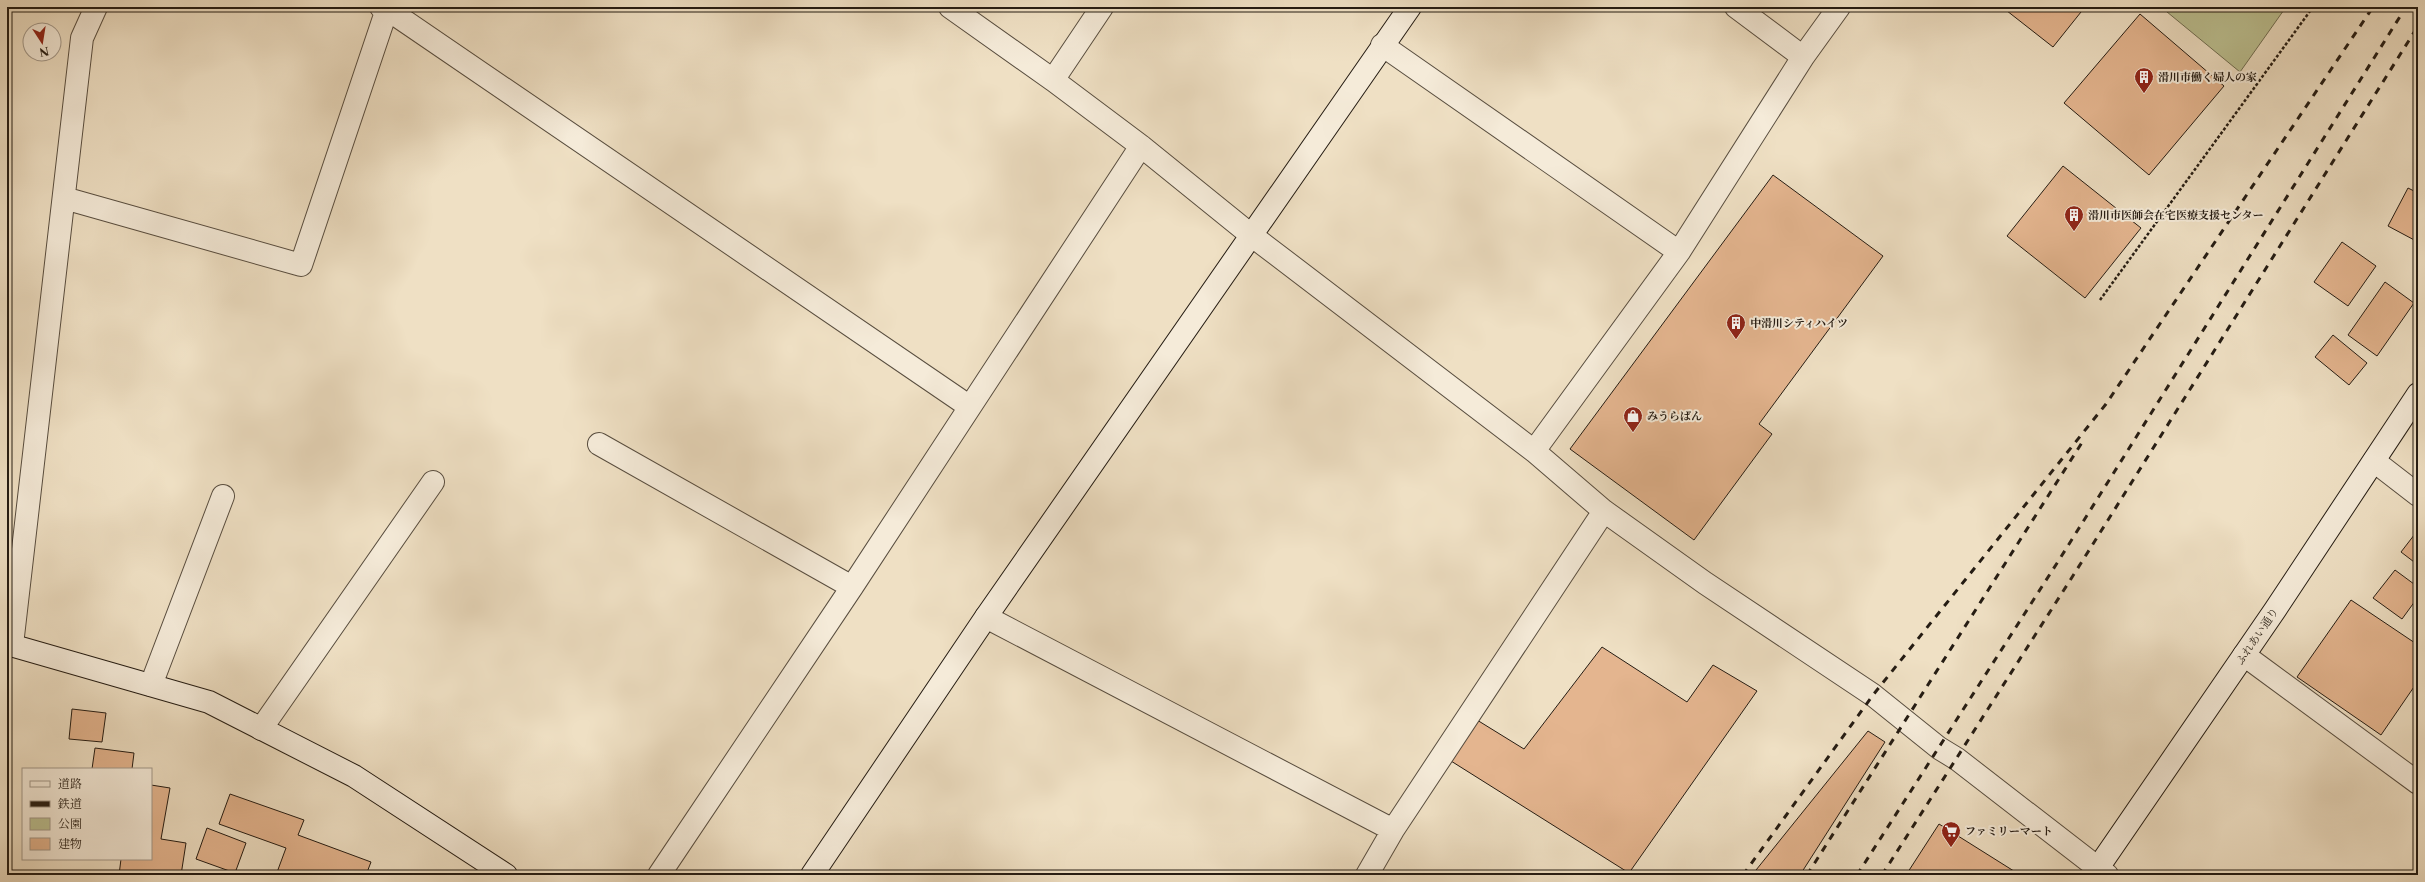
<svg xmlns="http://www.w3.org/2000/svg" width="2425" height="882" viewBox="0 0 2425 882" font-family="'Libre Caslon Text','Noto Serif JP',serif">
<style>
.green{fill:#bcc192;stroke:#706e52}
.building{fill:#e4b58f;stroke:#251c13}
.lines{fill:none;stroke-linecap:round;stroke-linejoin:round}
.street-casing{stroke:#584d3f;stroke-width:24}
.secondary-casing{stroke:#251c13;stroke-width:24}
.path{stroke:#251c13;stroke-width:2.5;stroke-dasharray:3 2;stroke-linecap:butt}
.street{stroke:#f5ebd9;stroke-width:22}
.secondary{stroke:#f5ebd9;stroke-width:22}
.rail{stroke:#251c13;stroke-width:3;stroke-dasharray:7 7;stroke-linecap:butt}
.labels{text-anchor:middle;stroke-width:4;stroke-linejoin:round;paint-order:stroke}
.poi-label{font-size:11px;font-weight:bold;fill:#251c13;stroke:#f5ebd9;text-anchor:start}
.street-label{font-size:11px;fill:#251c13;stroke:#f5ebd9}
</style>
<rect width="100%" height="100%" fill="#efe0c4"/>
<filter id="stains"><feTurbulence type="fractalNoise" baseFrequency=".005" numOctaves="4"/><feColorMatrix values="0 0 0 0 .2 0 0 0 0 .09 0 0 0 0 .02 0 0 0 .5 -.17"/></filter>
<radialGradient id="worn" r=".72"><stop offset=".6" stop-color="#630" stop-opacity="0"/><stop offset="1" stop-color="#630" stop-opacity=".3"/></radialGradient>
<path class="green" d="M2161 7H2286L2240 72Z"/>
<path class="building" d="M2002 7H2085L2053 47Z
M2140 14 2224 86 2149 175 2064 103Z
M2063 166 2141 228 2085 298 2007 236Z
M1773 175 1883 256 1759 424 1772 434 1694 540 1570 449Z
M2408 188 2418 193V242L2388 226Z
M2342 242 2376 266 2348 306 2314 282Z
M2385 282 2414 303 2377 356 2348 335Z
M2333 335 2367 363 2349 385 2315 357Z
M2418 530V565L2401 552Z
M2395 570 2418 587V597L2402 619 2373 598Z
M2351 600 2418 645V681L2381 735 2297 677Z
M1602 647 1687 702 1713 665 1757 691 1629 873 1451 761 1477 720 1524 749Z
M72 709 106 713 102 742 69 739Z
M1868 731 1885 742 1800 875H1752Z
M95 748 134 753 132 769H92Z
M151 785 170 788 161 839 186 843 181 875H119L121 859H151Z
M230 794 304 820 298 835 371 862 366 875H276L286 848 219 824Z
M1939 824 2017 873 2016 875H1906Z
M207 828 246 843 235 873 196 859Z"/>
<g class="lines">
<g class="street-casing">
<path id="street" d="M381 7 387 9 970 407
M950 7 1053 80 1141 146 1251 235 1534 451 1604 511 1705 583 1873 695 1939 748 1957 759 2107 875
M1736 7 1803 57
M1382 45 1679 252
M1053 80 1102 7
M64 198 301 265 387 9
M599 444 852 587
M1534 451 1679 252 1803 57 1839 7
M2374 461 2418 495
M986 617 1393 830
M12 645 82 38 96 7
M2244 655 2418 783
M151 685 223 496
M261 729 433 482
M659 875 852 587 1141 146
M1367 875 1393 830 1604 511"/>
</g>
<g class="secondary-casing">
<path id="secondary" d="M7 644 209 702 354 776 506 875
M812 875 986 617 1410 7
M2093 875 2275 610 2418 394"/>
</g>
<path class="path" d="M2100 300 2313 7"/>
<use href="#street" class="street"/>
<use href="#secondary" class="secondary"/>
<path class="rail" d="M1743 875 1873 695 2106 404 2373 7
M1807 875 2083 441
M1857 875 2059 560 2406 7
M1882 875 2076 571 2418 26"/>
</g>
<defs>
<g id="building-pin" transform="scale(1)"><path d="M0 17L-7.5 6A9.5 9.5 0 1 1 7.5 6Z" fill="#8f2418" stroke="#f5ebd9"/><path d="M-4-6H4V6H1V3H-1V6H-4ZM-2.5-4.3h1.7v1.8h-1.7ZM.8-4.3h1.7v1.8H.8ZM-2.5-1h1.7V.8h-1.7ZM.8-1h1.7V.8H.8Z" fill="#fff"/></g>
<g id="shop-pin" transform="scale(1)"><path d="M0 17L-7.5 6A9.5 9.5 0 1 1 7.5 6Z" fill="#8f2418" stroke="#f5ebd9"/><path d="M-5-2.5h2.3a2.7 3.5 0 0 1 5.4 0H5L5.5 6h-11ZM-1.5-2.5h3a1.5 2.3 0 0 0-3 0Z" fill="#fff"/></g>
<g id="supermarket-pin" transform="scale(1)"><path d="M0 17L-7.5 6A9.5 9.5 0 1 1 7.5 6Z" fill="#8f2418" stroke="#f5ebd9"/><path d="M-6-5.5h2.5l.6 2H6L4.5 2H-2.5L-4.4-4H-6ZM-1.5 3.2a1.3 1.3 0 1 0 .1 0ZM3 3.2a1.3 1.3 0 1 0 .1 0Z" fill="#fff"/></g>
</defs>
<g fill-rule="evenodd">
<use href="#building-pin" x="2144" y="77"/>
<use href="#building-pin" x="2074" y="215"/>
<use href="#building-pin" x="1736" y="323"/>
<use href="#shop-pin" x="1633" y="416"/>
<use href="#supermarket-pin" x="1951" y="831"/>
</g>
<g class="labels">
<g class="poi-label">
<text x="2158" y="81">滑川市働く婦人の家</text>
<text x="2088" y="219">滑川市医師会在宅医療支援センター</text>
<text x="1750" y="327">中滑川シティハイツ</text>
<text x="1647" y="420">みうらぱん</text>
<text x="1965" y="835">ファミリーマート</text>
</g>
<g class="street-label">
<text transform="translate(2257 636) rotate(-56)" y="4">ふれあい通り</text>
</g>
</g>
<rect width="2425" height="882" fill="none" stroke="#efe0c4" stroke-width="24"/>
<rect x="8" y="8" width="2409" height="866" fill="none" stroke="#251c13" stroke-width="2"/>
<rect x="12" y="12" width="2401" height="858" fill="none" stroke="#251c13"/>
<rect x="22" y="768" width="130" height="92" fill="#f5ebd9" stroke="#a2988a"/>
<rect x="30" y="781" width="20" height="6" fill="#f5ebd9" stroke="#a2988a"/>
<text x="58" y="788" font-size="12" fill="#251c13">道路</text>
<rect x="30" y="801" width="20" height="6" fill="#251c13" stroke="#a2988a"/>
<text x="58" y="808" font-size="12" fill="#251c13">鉄道</text>
<rect x="30" y="818" width="20" height="12" fill="#bcc192" stroke="#a2988a"/>
<text x="58" y="828" font-size="12" fill="#251c13">公園</text>
<rect x="30" y="838" width="20" height="12" fill="#e4b58f" stroke="#a2988a"/>
<text x="58" y="848" font-size="12" fill="#251c13">建物</text>
<g transform="translate(42 42) rotate(168)"><circle r="19" fill="#f5ebd9" stroke="#a2988a"/>
<path d="M0-3L7 15L0 10L-7 15Z" fill="#8f2418"/>
<text y="-6" font-size="11" font-weight="bold" text-anchor="middle" fill="#251c13">N</text>
</g>
<rect width="100%" height="100%" filter="url(#stains)"/>
<rect width="100%" height="100%" fill="url(#worn)"/>
</svg>
